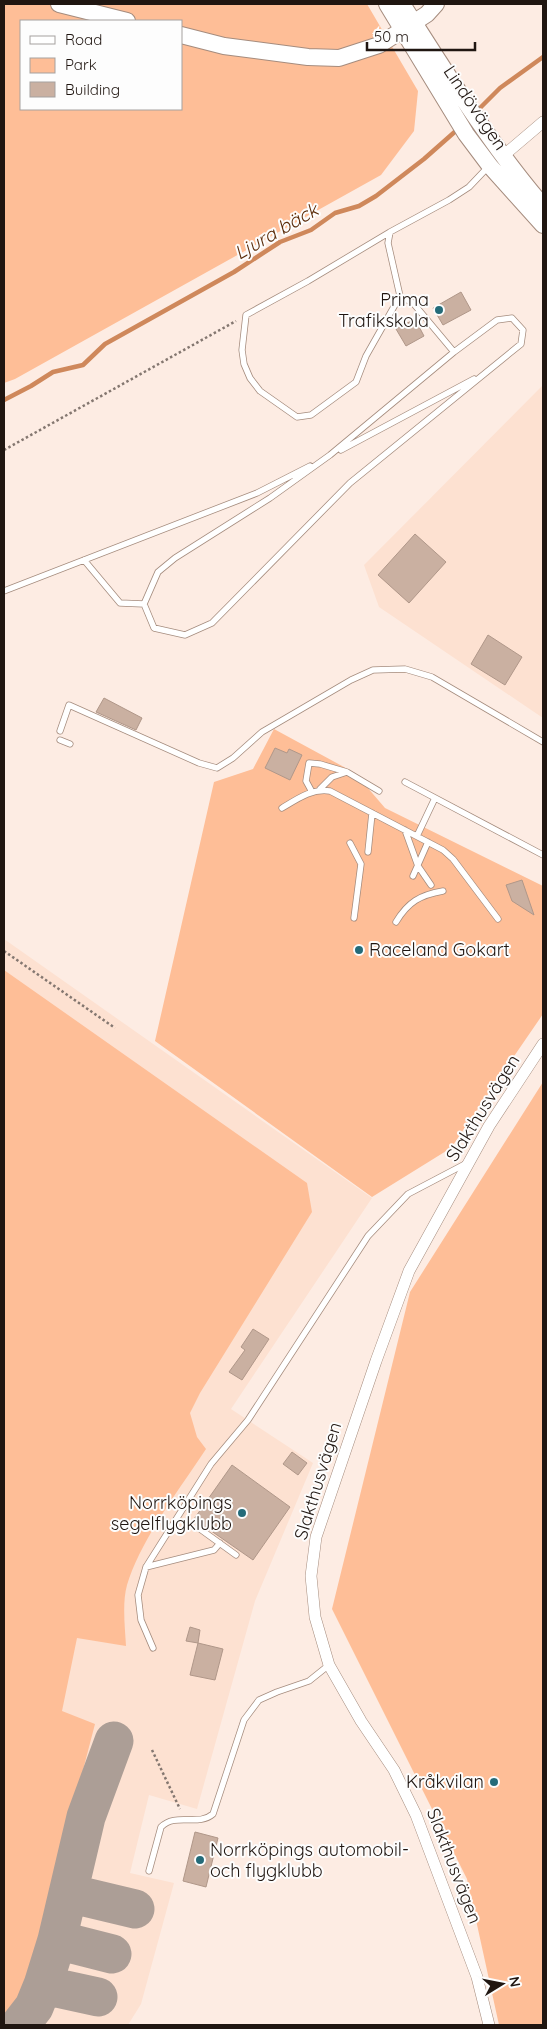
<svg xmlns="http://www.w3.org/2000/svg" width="547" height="2029" viewBox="0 0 547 2029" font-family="Quicksand,sans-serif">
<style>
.built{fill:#fde1d1}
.green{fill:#febe97;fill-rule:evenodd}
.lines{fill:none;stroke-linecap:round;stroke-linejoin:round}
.stream{stroke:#cf885b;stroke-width:4.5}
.taxiway{stroke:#ac9e96;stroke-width:39}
.building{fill:#cab0a1;stroke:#b09789}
.service-casing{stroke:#a58c7e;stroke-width:7}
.minor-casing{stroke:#a58c7e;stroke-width:12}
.secondary-casing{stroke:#a58c7e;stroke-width:18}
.path{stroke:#847770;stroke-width:2.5;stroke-dasharray:2.5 2.5;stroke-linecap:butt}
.service{stroke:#fff;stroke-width:5.5}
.minor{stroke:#fff;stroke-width:11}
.secondary{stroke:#fff;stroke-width:16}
.poi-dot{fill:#246b79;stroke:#fdfdfd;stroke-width:2}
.labels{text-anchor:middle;stroke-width:4;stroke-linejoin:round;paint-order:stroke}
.street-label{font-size:18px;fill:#201611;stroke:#fdfdfd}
.poi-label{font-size:18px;fill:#201611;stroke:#fdfdfd;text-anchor:end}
.water-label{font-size:19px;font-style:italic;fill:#5b2c0a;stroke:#fdfdfd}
</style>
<rect width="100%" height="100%" fill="#fdece3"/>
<path class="built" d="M543 385V718L379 607 364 565Z
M4 939 372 1198 231 1409 313 1463 255 1601 197 1809 149 1795 130 1873 174 1883 141 2004 128 2025H4Z"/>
<path class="green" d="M4 4H367L418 91 414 131 381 175 15 379 4 383ZM21 21H181V109H21Z
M274 729 355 773 385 808 543 886V1014L451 1148 372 1197 155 1041 214 782 253 769Z
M4 970 307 1183 312 1212 200 1393 190 1413 197 1437 206 1449C179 1490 141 1539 127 1585 122 1603 125 1627 126 1646L77 1638 62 1711 95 1724C85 1762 75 1800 67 1839 53 1901 47 1974 4 2024Z
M543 1082V2025H499L467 1879 332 1609 410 1292Z"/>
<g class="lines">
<path class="stream" d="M476 112 500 88 543 57
M4 400 31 386 53 372 83 365 105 344 234 272 280 242 311 230 335 213 359 206 376 196 424 159 458 129"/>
<path class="taxiway" d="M68 1893 135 1909
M57 1940 112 1954
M43 1985 98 1997
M20 2025 34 2007 43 1985 57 1940 86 1817 114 1741"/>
</g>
<path class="building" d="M461 292 471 310 443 325 433 308Z
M415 319 424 336 406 346 396 329Z
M415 534 446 562 409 603 378 575Z
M488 635 522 657 505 685 471 664Z
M104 698 142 718 136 730 96 712Z
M275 748 287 753 289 749 302 755 290 780 265 768Z
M522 880 534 915 512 901 506 885Z
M253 1329 269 1339 242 1380 229 1372 245 1350 241 1347Z
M292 1452 307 1463 298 1475 283 1464Z
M232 1465 290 1507 253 1560 194 1519Z
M190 1627 200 1630 198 1643 186 1641Z
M198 1643 223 1649 215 1680 190 1675Z
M195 1832 218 1838 206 1887 183 1881Z"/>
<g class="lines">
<g class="service-casing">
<path id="service" d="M390 232 308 281 246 315 242 350 244 364 250 378 260 391 297 417 311 415 356 382 366 356 400 296 388 243 390 232 449 200 469 187 488 167
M400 296 413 303 454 352
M512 318 523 330 521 344 350 483 212 623 185 635 154 628 144 604 158 572 175 558 270 498 330 455 454 352 497 320Z
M341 450 474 379
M84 560 120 603 144 604
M4 591 257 493 310 466
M60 731 69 705 199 763 217 768 233 758 262 732 351 680 373 670 405 669 432 677 543 742
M60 740 70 744
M405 782 543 855
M320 789 332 777 347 772 379 791
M312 792 306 781 309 763 320 764 347 772
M282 808C297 799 312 788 330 791L443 850 453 859 498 919
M405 830 418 866 431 885
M417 836 435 798
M350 843 361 864 354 918
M368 852 372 813
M413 876 428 842
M396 922C408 902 420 895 443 891
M200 1529 236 1555
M146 1567 214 1550 220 1543
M153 1648 141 1620 138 1595 146 1567 211 1464 248 1420 368 1236 408 1194 467 1163
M149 1871 161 1827C176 1812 198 1827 213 1814L244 1720 259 1700 277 1692 309 1681 329 1665"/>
</g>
<g class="minor-casing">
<path id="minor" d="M503 156 543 122
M489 2025 477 1977 416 1815 394 1770 361 1721 329 1665 315 1617 311 1576 316 1537 376 1361 409 1271 489 1126 543 1044"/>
</g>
<g class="secondary-casing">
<path id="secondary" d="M59 4 127 21
M387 4 466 134 490 166 543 225
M402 4C447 74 489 143 543 206
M181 35 224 46 308 57 339 58 379 45 427 14 436 4"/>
</g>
<path class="path" d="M4 450 236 321
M4 951 115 1028
M152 1750 180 1809"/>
<use href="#service" class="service"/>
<use href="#minor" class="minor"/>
<use href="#secondary" class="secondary"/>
</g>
<g class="poi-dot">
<circle cx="439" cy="310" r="5"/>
<circle cx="359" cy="950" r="5"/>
<circle cx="242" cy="1513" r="5"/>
<circle cx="494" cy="1782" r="5"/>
<circle cx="200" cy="1860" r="5"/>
</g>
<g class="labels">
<g class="street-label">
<text transform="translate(475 108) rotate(56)" y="6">Lindövägen</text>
<text transform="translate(483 1108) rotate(-58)" y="6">Slakthusvägen</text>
<text transform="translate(318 1481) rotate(-73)" y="6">Slakthusvägen</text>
<text transform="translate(454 1866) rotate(69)" y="6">Slakthusvägen</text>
</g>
<g class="poi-label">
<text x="429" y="306">Prima<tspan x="429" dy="21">Trafikskola</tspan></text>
<text x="369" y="956" text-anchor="start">Raceland Gokart</text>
<text x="232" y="1509">Norrköpings<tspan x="232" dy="21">segelflygklubb</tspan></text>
<text x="484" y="1788">Kråkvilan</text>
<text x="210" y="1856" text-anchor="start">Norrköpings automobil-<tspan x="210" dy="21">och flygklubb</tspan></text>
</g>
<g class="water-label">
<text transform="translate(276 231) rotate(-30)" y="7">Ljura bäck</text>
</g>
</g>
<rect width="547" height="2029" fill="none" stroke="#201611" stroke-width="10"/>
<rect x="20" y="20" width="162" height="90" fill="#fdfdfd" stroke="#a5a19f"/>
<rect x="30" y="36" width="25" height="8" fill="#ffffff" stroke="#a5a19f"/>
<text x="65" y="45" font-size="15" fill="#201611">Road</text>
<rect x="30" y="58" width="25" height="15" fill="#febe97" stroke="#a5a19f"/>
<text x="65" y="70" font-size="15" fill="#201611">Park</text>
<rect x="30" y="82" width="25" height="15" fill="#cab0a1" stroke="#a5a19f"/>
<text x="65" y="95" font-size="15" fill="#201611">Building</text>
<g transform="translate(502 1984) rotate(80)" stroke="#fdfdfd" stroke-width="4" paint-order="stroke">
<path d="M0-4L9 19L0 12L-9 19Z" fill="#201611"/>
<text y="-8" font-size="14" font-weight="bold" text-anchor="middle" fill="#201611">N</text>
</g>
<path d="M367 42v8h108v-8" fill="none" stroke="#201611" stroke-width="2.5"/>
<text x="374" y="42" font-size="15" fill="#201611" stroke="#fdfdfd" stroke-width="4" paint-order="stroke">50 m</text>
</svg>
